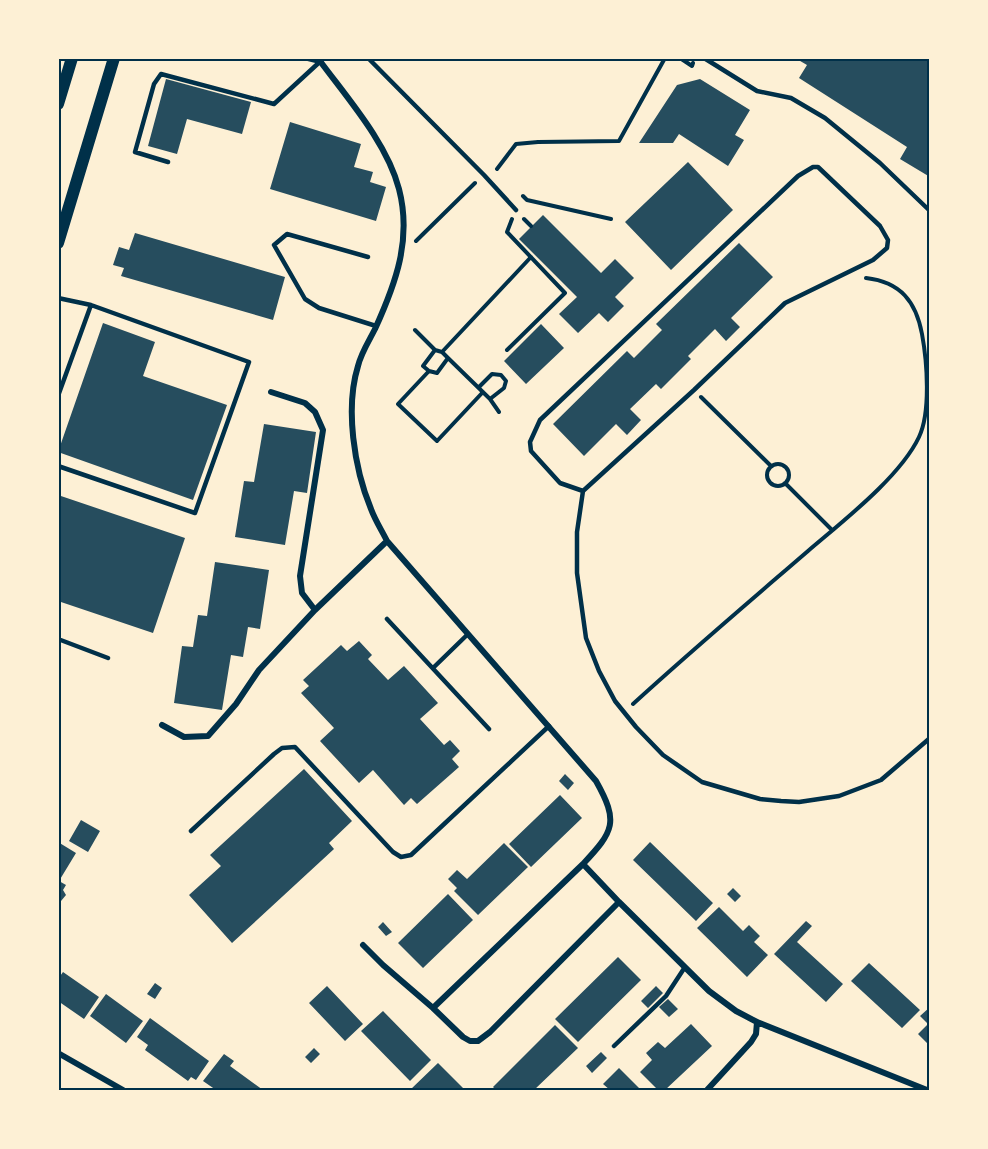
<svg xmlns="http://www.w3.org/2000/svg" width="988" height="1149" viewBox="0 0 988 1149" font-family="'Alegreya Sans',sans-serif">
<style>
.building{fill:#264d5e}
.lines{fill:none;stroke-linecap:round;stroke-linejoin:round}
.path{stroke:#003049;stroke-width:4}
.service{stroke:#003049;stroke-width:4.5}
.minor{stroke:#003049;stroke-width:6}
.secondary{stroke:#003049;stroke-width:12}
.neatline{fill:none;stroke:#003049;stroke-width:2}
</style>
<rect width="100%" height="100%" fill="#fdf0d5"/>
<path class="building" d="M795 58H930V177L900 159 907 147 799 78 807 65Z
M166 79 251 102 242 134 187 119 177 154 148 146Z
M700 79 750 110 735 135 744 140 728 166 679 134 673 143H639L677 85Z
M290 122 361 144 354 167 373 172 370 182 386 187 376 221 270 189Z
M688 162 733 210 671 270 625 222Z
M543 215 601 273 615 259 634 278 615 297 624 306 608 322 599 313 578 333 559 314 577 297 519 239Z
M135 233 285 277 273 320 121 276 124 268 113 265 119 247 129 250Z
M739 243 773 277 731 318 740 327 726 341 715 329 688 356 691 359 661 389 656 384 630 409 641 420 627 435 616 424 584 456 553 424 627 351 634 358 662 330 656 324Z
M103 323 155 342 143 376 227 405 193 500 58 452Z
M541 324 564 348 526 384 504 361Z
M264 424 316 432 307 493 294 491 285 545 235 537 244 481 254 482Z
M58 495 185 538 153 633 58 601Z
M215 562 269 570 260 629 248 627 243 657 231 655 222 710 174 703 182 646 193 647 198 615 207 616Z
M359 641 372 655 368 659 388 680 404 666 438 703 420 719 444 745 450 740 460 751 452 759 459 767 417 804 411 798 404 805 373 770 359 783 320 741 334 728 301 693 309 686 303 680 341 645 347 651Z
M304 769 352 821 329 843 334 849 232 943 189 895 221 866 210 855Z
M565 774 574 783 568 790 559 781Z
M560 795 582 818 531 867 509 844Z
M81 820 100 831 88 852 69 841Z
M58 842 76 853 59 881 66 885 63 890 66 895 61 901H58Z
M650 842 713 903 696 921 633 860Z
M504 843 528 867 478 915 454 891 457 888 448 879 457 870 467 879Z
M733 888 741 896 735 902 727 894Z
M448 894 473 920 423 968 398 943Z
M719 907 743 931 749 925 760 936 754 942 768 955 747 977 697 928Z
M806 921 812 926 797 942 843 984 826 1002 774 954Z
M383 922 392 932 386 936 378 927Z
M618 957 641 980 578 1042 555 1019Z
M869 963 920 1010 902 1028 851 981Z
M63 972 99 997 84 1019 58 1001V979Z
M155 983 162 988 155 999 147 994Z
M327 986 363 1024 345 1041 309 1003Z
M656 986 663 993 648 1008 641 1001Z
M106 994 143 1021 126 1043 90 1016Z
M668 999 678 1009 669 1017 659 1007Z
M930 1007V1046L918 1034 928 1024 920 1016Z
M383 1011 431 1060 410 1081 361 1031Z
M150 1018 209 1061 196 1080 191 1077 188 1081 145 1050 148 1045 137 1037Z
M691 1024 712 1046 665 1090H658L640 1072 652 1060 646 1053 658 1042 665 1048Z
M555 1025 578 1048 534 1090H496L493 1087Z
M314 1048 320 1054 311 1063 305 1057Z
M601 1052 607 1058 592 1073 586 1066Z
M224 1054 234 1061 230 1066 263 1090H216L203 1081Z
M438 1063 465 1090H410Z
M619 1068 641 1090H610L603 1084Z"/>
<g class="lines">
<path class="path" d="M680 58 692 66 693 63
M497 169 516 144 538 142 619 141 665 58
M523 196 527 200 611 219
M524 219 531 226
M416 241 475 183
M415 330 435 350 442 352 448 358 437 373 429 371 423 366 435 350
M507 350 565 293 507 232 512 219
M442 352 531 257
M448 358 490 399 499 412
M429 371 398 404 437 441 483 392
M479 387 492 374 501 375 506 381 504 388 490 399
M701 397 771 466
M767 475a11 11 0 1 1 22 0a11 11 0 1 1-22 0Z
M785 483 832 530
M633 704C691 651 750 601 808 551 843 521 900 477 919 437 931 412 927 361 922 334 916 302 901 282 866 278"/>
<path class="service" d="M368 58 484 175 516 210
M704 58 757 91 791 98 825 118 880 163 930 211
M168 162 135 152 154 84 161 74 274 104 324 58
M368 257 287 234 274 245 305 299 319 308 376 326
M58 298 91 305 249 362 195 513 58 466
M58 396 91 305
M583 491 560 483 531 451 530 442 540 420 798 176 813 167H818L880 226 888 240 887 248 873 260 785 303 694 390 583 491 577 532V573L586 638 599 671 615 701 636 727 663 755 702 782 760 799 781 801 799 802 839 796 881 780 930 738
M387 619 489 729
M58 639 108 658
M433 668 468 634
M191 831 274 754 282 748 295 747 393 852 401 857 411 855 549 726
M614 1046 666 996 685 967"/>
<path class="minor" d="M308 58 320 61C348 99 387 143 399 189 412 239 396 283 375 329 369 341 361 353 358 366 345 408 354 468 371 509 375 520 382 531 387 541L596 781C619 822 614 831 583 864L619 902 490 1032 478 1041H470L463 1037 433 1008 383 965 363 945
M271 392 305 403 315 412 323 430 300 576 302 593 315 610
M162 725 184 737 208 736 236 704 259 670 315 610 387 541
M619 902 709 991 736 1011 757 1022 927 1090
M433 1008 583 864
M58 1053 123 1090
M707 1090 751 1042 756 1034 757 1022"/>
<path class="secondary" d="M58 104 72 58
M58 243 114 58"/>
</g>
<rect width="988" height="1149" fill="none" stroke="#fdf0d5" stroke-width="120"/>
<rect x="60" y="60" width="868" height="1029" class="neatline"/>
</svg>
